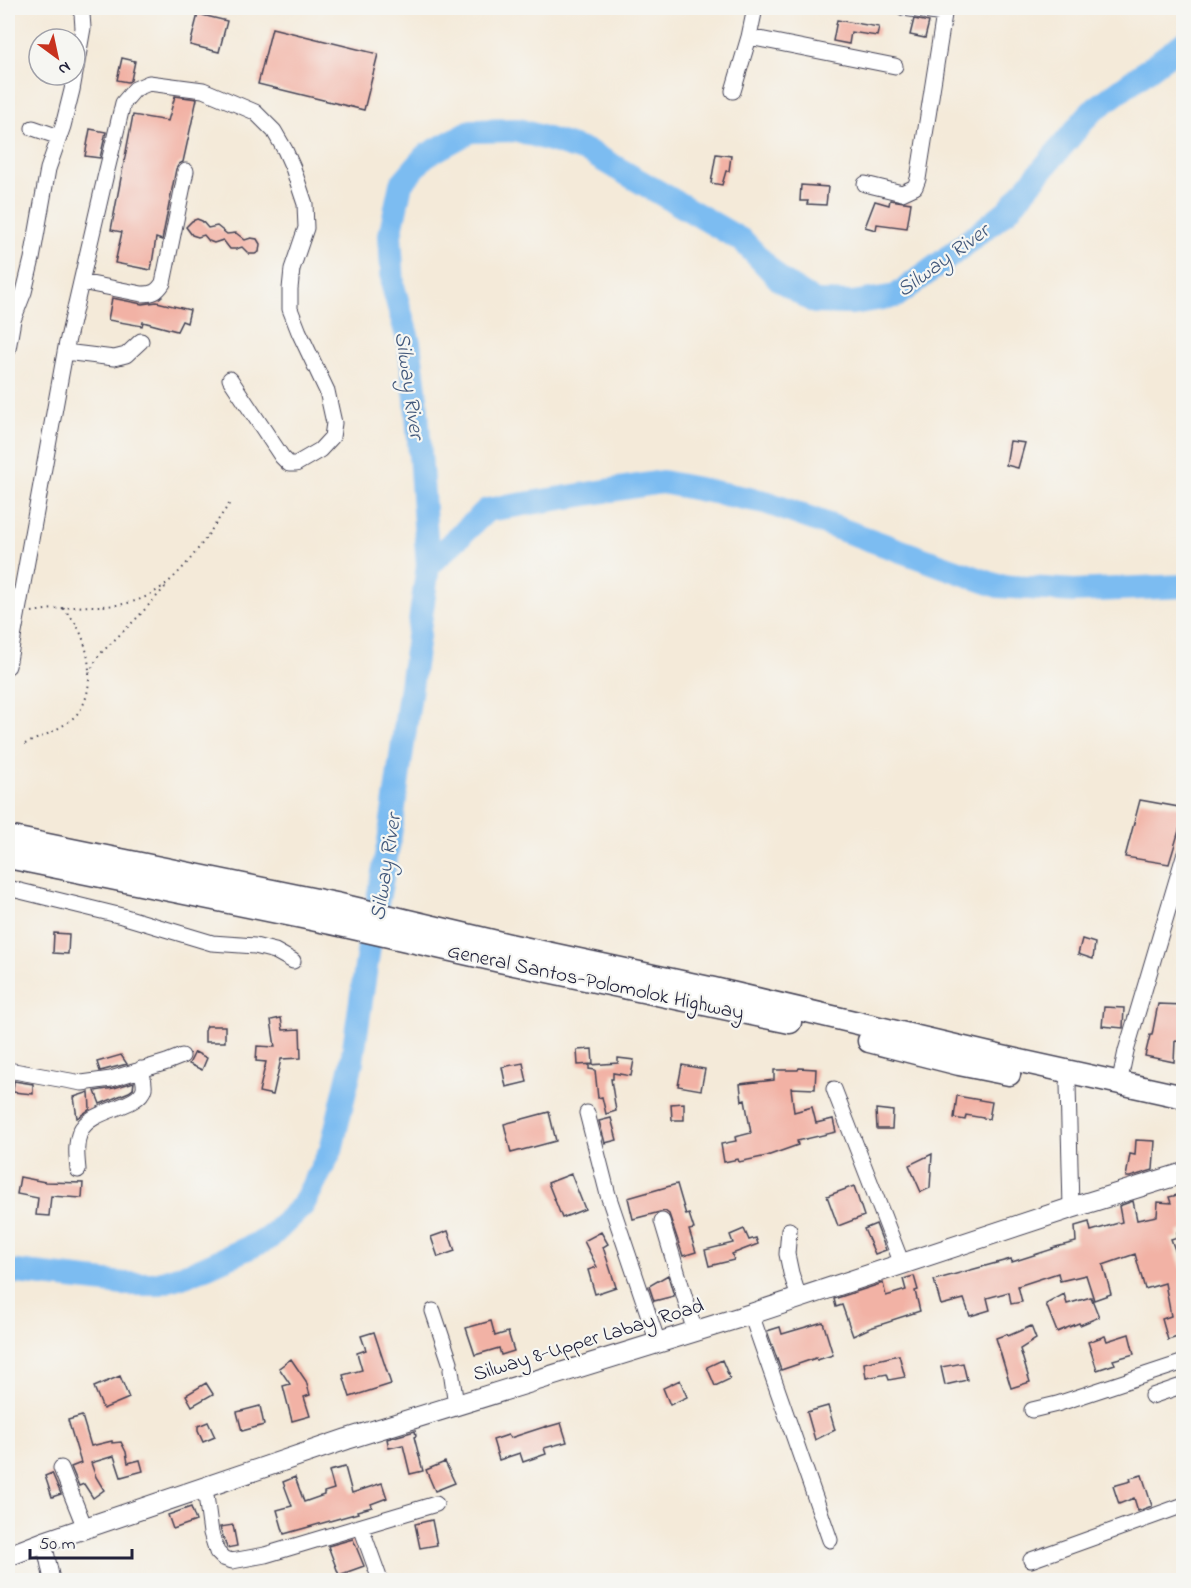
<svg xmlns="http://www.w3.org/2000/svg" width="1191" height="1588" viewBox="0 0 1191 1588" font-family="'Indie Flower',sans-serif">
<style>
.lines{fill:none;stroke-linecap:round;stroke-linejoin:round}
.river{stroke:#7cbcf1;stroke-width:24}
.building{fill:#f2b2a5}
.minor-casing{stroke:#424053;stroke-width:17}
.major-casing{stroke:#424053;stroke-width:22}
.highway-casing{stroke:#424053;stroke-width:25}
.path{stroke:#424053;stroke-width:2;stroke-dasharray:1.5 4.5;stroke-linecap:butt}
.minor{stroke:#fff;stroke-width:15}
.major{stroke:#fff;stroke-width:20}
.highway{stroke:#fff;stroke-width:22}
.labels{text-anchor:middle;stroke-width:4.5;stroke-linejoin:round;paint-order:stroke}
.street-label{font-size:21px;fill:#22223b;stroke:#f6f6f2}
.water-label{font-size:22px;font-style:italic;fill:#42587b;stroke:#f6f6f2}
</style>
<rect width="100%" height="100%" fill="#f6f6f2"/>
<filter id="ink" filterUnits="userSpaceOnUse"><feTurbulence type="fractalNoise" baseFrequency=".0167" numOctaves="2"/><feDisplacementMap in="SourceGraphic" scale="12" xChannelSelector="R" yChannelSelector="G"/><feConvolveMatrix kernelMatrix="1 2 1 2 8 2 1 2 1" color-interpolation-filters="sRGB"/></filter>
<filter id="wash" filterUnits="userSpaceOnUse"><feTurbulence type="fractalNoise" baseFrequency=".008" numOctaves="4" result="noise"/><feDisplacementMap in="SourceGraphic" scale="24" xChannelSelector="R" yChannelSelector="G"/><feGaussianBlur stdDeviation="1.35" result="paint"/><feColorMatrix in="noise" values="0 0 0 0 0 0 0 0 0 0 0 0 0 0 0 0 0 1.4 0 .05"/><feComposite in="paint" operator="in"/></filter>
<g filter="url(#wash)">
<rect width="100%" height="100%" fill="#f4ead9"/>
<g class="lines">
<path class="river" d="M428 566 487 510 662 482 765 502 998 586 1074 591 1184 586
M8 1271 124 1284H156L194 1272 268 1239 303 1205 331 1150 352 1061 370 940 389 842 428 566 416 398 409 343 393 286 390 235 401 184 425 156 471 131 518 130 589 152 743 241 780 280 815 302 852 303 896 296 946 259 1007 211 1091 112 1184 43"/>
</g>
<g id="blocks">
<path class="building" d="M198 14 227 21 219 52 190 45Z
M914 19 929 22 925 38 910 35Z
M837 20 879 27 877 36 851 32 849 44 833 41Z
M272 28 378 54 364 110 258 84Z
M122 58 135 61 131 80 128 82 117 80Z
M175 96 197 99 183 162 179 164 176 169 162 240 156 238 151 270 115 263 122 232 111 230 133 115 168 121Z
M90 129 106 132 100 158 85 156Z
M716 154 731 156 729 171H726L722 185 711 183Z
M801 185 828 187 826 205 807 204 808 201H800Z
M890 200 911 203 907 228 877 224 876 230 865 227 875 201 889 205Z
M197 219 202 221 208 228 217 226 227 234 236 233 245 240 251 238 257 239 260 244 259 252 255 254H249L242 247 236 249H230L223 240 214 243 209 241 204 235 198 237 192 235 186 227 192 221Z
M112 298 142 304 157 302 190 310 187 323 182 321 177 331 143 322 142 326 108 320Z
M1010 441 1025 443 1018 468 1006 465Z
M1140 800 1184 808V814L1169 864 1125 857Z
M54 933 69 934 68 954 53 953Z
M1082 939 1095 943 1093 959 1078 954Z
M1158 1004 1184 1005V1042L1175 1041 1174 1062 1145 1056 1150 1035H1152Z
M1104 1007 1124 1008 1123 1028 1102 1026Z
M281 1018 283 1030 300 1029 301 1058 281 1059 273 1095 259 1092 266 1062 256 1061 257 1046 275 1047 271 1020Z
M207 1026H225V1042H205V1031Z
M592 1049 593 1064 578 1065 577 1050Z
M195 1052 207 1058 202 1070 189 1064Z
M121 1055 127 1064 100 1071 97 1062Z
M618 1058 634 1060 631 1076 613 1073V1079H611L616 1111 606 1114 602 1097 598 1098 595 1070 589 1069V1065L618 1063Z
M523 1063 527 1082 506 1087 502 1067Z
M682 1065 705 1069 701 1090 678 1086Z
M799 1068 816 1069 815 1089 791 1088 794 1112 812 1107 816 1123 833 1119 836 1132 797 1141 798 1145 767 1156 739 1162 738 1159 724 1162 721 1144 736 1141 735 1137 751 1133 745 1100 742 1101 740 1084 774 1080V1070H798Z
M14 1081 33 1084V1094L13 1092Z
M134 1082 133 1089 129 1092 100 1104 95 1091 114 1088Z
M89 1092 90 1109 77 1118 74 1097Z
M957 1096 992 1102 989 1119 966 1115 965 1120 954 1118Z
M684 1103V1120H672L671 1104Z
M876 1109 893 1111 892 1129H877Z
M549 1112 556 1141 511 1153 504 1124Z
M611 1118 617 1140 605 1143 599 1121Z
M1136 1140 1155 1141 1153 1170 1130 1177H1126L1130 1154 1135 1155Z
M932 1154 930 1188 921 1192 909 1165Z
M571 1174 585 1209 562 1218 548 1183Z
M20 1177 45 1182 83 1183 82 1198 51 1196 49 1216 36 1215 38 1198 17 1194Z
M677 1184 686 1215 689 1214 694 1229 689 1230 696 1252 683 1256 669 1214 665 1211 660 1212 633 1219 628 1198Z
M854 1186 864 1216 838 1226 827 1196Z
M1182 1194 1184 1230 1177 1232 1178 1237 1171 1239 1184 1275V1335L1168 1340 1162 1319 1171 1316 1165 1283 1145 1289 1135 1254 1103 1265 1111 1294 1094 1300 1086 1275 1060 1281 1058 1273 1018 1286 1022 1302 1011 1304 1009 1292 987 1298 990 1310 970 1316 964 1299 941 1305 934 1280 1011 1259 1012 1262 1053 1249 1052 1248 1076 1242 1075 1226 1089 1222 1091 1231 1122 1222 1119 1206 1133 1201 1137 1220 1157 1216 1158 1202 1171 1203 1169 1197Z
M876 1224 886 1250 875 1254 864 1229Z
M744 1229 749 1240 756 1238 758 1244 732 1254 734 1260 709 1266 705 1250 733 1243 730 1235Z
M448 1231 455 1251 438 1257 431 1237Z
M601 1232 608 1244 603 1247 616 1287 595 1294 588 1270 597 1267 584 1241Z
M668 1275 674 1296 654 1301 649 1286Z
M914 1276 918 1290 915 1291 920 1311 892 1320V1321L870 1328 853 1336 842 1305 836 1307 834 1299 883 1283 886 1296 906 1290 903 1279Z
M1064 1294 1067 1304 1091 1297 1099 1317 1080 1325 1079 1323 1057 1332 1046 1304Z
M491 1321 495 1336 508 1332 514 1351 501 1355 499 1348 475 1355 466 1328Z
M823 1322 833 1355 817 1360 816 1358 781 1370 767 1331 780 1327 782 1334Z
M1031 1326 1036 1339 1020 1349 1030 1382 1011 1388 996 1338 1007 1334 1008 1336Z
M374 1332 391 1384 350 1397 343 1375 362 1370 357 1353 366 1350 361 1336Z
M1129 1334 1134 1354 1113 1360 1115 1364 1097 1370 1088 1342 1105 1336 1107 1341Z
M899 1355 905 1377 889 1380 887 1374 866 1378 864 1363Z
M291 1359 306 1381 310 1395 304 1397 310 1416 292 1421 283 1386 290 1384 279 1368Z
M722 1360 730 1379 715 1386 707 1367Z
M963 1363 967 1380 945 1385 941 1367Z
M120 1376 129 1398 103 1409 94 1387Z
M680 1380 687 1397 670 1405 663 1388Z
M206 1383 213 1394 192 1406 186 1395Z
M260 1406 264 1425 242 1431 237 1412Z
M828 1406 835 1430 815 1440 807 1412Z
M82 1416 91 1446 112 1441V1443L121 1442 126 1452 128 1463 140 1460 143 1471 121 1477 114 1456 91 1463 96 1477 104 1490 93 1498 84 1484 79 1486 71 1467 81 1463 68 1420Z
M208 1422 215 1437 203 1442 198 1431V1426Z
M561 1423 567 1442 544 1448 546 1454 523 1462 520 1453 499 1460 493 1440 508 1435 510 1438 547 1426V1427Z
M415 1431 416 1436 414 1437 423 1471 410 1474 403 1445 389 1448 387 1439Z
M445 1462 455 1483 435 1491 426 1470Z
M345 1467 352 1493 382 1483 387 1498 371 1504 372 1507 357 1511 358 1513 284 1534 277 1510 292 1506 283 1482 295 1477 304 1502 324 1495V1492L334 1489 329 1471Z
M52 1473 61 1494 52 1497 45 1476Z
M1142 1475 1152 1506 1138 1511 1134 1498 1119 1504 1113 1486 1131 1481 1130 1478Z
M191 1507 196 1521 173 1529 168 1515Z
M432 1520 437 1545 420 1548 415 1524Z
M233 1525 237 1546 227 1548 220 1527Z
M353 1539 364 1566 339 1575 328 1546Z"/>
</g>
</g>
<g filter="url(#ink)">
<use href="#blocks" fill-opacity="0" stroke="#424053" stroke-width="1.5"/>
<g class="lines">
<g class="minor-casing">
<path id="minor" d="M904 8 943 14
M749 37 895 66
M733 91 749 37 755 8
M33 128 59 137
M865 184 902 193 915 187 918 179 945 8
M81 282 142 294C153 294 157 292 163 283L186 171
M8 349 13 320 24 292 32 259 48 169 63 126 72 90 83 28 82 14 79 8
M65 352 114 358 126 355 141 341
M8 666 66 347 105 178 123 103 135 89 149 83 203 90 255 112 274 131 285 150 293 168 305 204 306 228 292 269 290 289V309L299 332 327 391 334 423 332 437 320 450 296 464H289L282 457 230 379
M8 888 122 916 212 943 255 946 275 951 293 961
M8 1070 82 1083 111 1079 167 1062 182 1056
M1068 1084 1071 1208
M1119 1084 1126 1051 1184 856
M834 1089 902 1264
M587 1113 608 1195 658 1343
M78 1170C77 1158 75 1144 80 1132 90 1108 139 1109 144 1088 145 1082 142 1075 141 1069
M662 1221 695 1332
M789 1230 787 1254 791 1273 799 1298
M433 1311 450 1362
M751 1314 830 1540
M451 1370 456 1405
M1152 1396 1184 1385
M1032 1410 1057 1404 1184 1362
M61 1468 85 1528
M205 1488 211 1533 217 1552 223 1558 232 1561 265 1555 436 1504
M361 1527 380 1580
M44 1542 52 1580
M1031 1560 1184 1505"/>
</g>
<g class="major-casing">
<path id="major" d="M8 1556 44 1542 347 1439 751 1314 1071 1208 1184 1173"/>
</g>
<g class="highway-casing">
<path id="highway" d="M8 837 336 904 509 945 714 989 1002 1057 1184 1097
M8 857 331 923 500 961 790 1022
M869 1041 959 1064 1009 1074"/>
</g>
<path class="path" d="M32 612C51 609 71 607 91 606 102 606 113 606 123 604 175 595 201 543 230 503
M89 673 99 655 137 618 168 584
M25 744C43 736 64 728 77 714 96 693 90 648 77 626 74 620 68 614 63 608"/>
<use href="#minor" class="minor"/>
<use href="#major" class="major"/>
<use href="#highway" class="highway"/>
</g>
</g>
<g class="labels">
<g class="street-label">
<text transform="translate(596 981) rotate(12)" y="7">General Santos-Polomolok Highway</text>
<text transform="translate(588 1339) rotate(-17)" y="7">Silway 8-Upper Labay Road</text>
</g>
<g class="water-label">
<text transform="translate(942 259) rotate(-36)" y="8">Silway River</text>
<text transform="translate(411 385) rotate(82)" y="8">Silway River</text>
<text transform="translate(384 867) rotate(-81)" y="8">Silway River</text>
</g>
</g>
<rect width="1191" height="1588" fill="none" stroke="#f6f6f2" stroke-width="30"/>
<g transform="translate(57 57) rotate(147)"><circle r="28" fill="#f6f6f2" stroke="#a1a1a9" stroke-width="1.5"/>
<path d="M0-4.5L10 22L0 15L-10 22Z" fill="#c8321e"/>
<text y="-9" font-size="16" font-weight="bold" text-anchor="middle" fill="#22223b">N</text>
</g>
<path d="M30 1549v9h102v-9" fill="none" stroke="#22223b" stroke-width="3"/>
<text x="39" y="1549" font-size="18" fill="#22223b" stroke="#f6f6f2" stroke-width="4.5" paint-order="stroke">50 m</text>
</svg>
